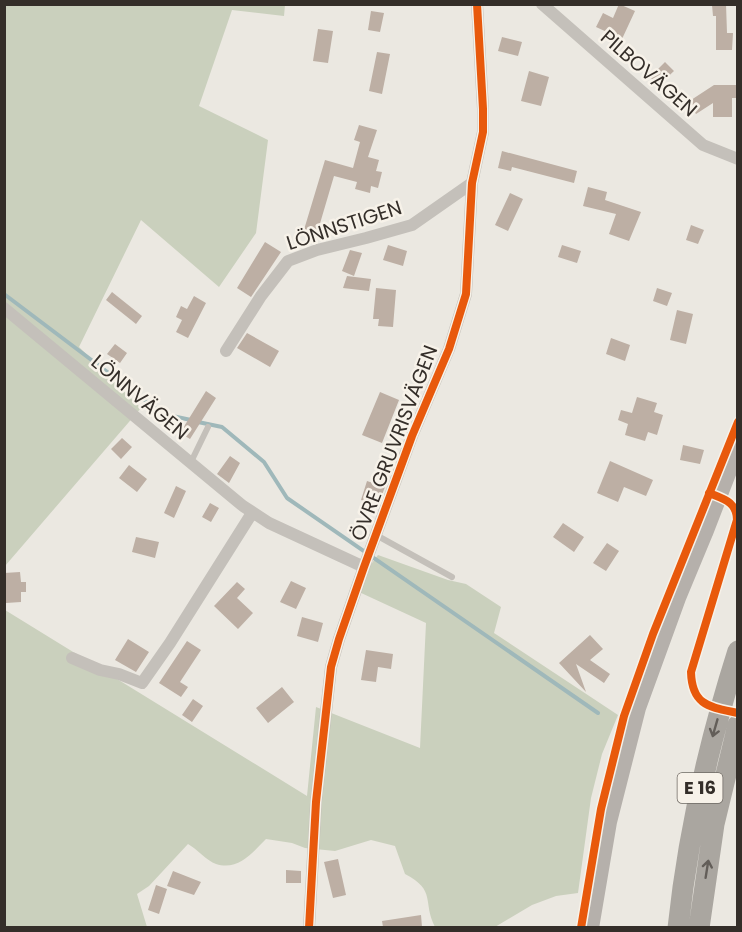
<svg xmlns="http://www.w3.org/2000/svg" width="742" height="932" viewBox="0 0 742 932" font-family="Poppins,sans-serif">
<style>
.green{fill:#cad0bd}
.lines{fill:none;stroke-linecap:round;stroke-linejoin:round}
.stream{stroke:#9fb8ba;stroke-width:4}
.building{fill:#bdafa4}
.lane{stroke:#c4c0ba;stroke-width:6}
.street{stroke:#c4c0ba;stroke-width:12}
.secondary{stroke:#b5b0ab;stroke-width:16}
.highway{stroke:#aaa6a0;stroke-width:21}
.cycleway-casing{stroke:#f7f2e9;stroke-width:11}
.cycleway{stroke:#e8590c;stroke-width:8}
.oneway{stroke:#635e59}
.labels{text-anchor:middle;stroke-width:5;stroke-linejoin:round;paint-order:stroke}
.shield{fill:#f7f2e9;stroke:#6e6963;stroke-width:1.5}
.shield-label{font-size:18px;font-weight:bold;fill:#342e29}
.street-label{font-size:20px;fill:#342e29;stroke:#f7f2e9}
</style>
<rect width="100%" height="100%" fill="#ebe8e1"/>
<path class="green" d="M5 5H285L284 16 232 10 199 106 268 140 256 233 219 287 141 220 79 347 141 408 5 566Z
M378 555 448 580 466 584 501 607 494 633 618 715 602 754 591 798 578 893 556 896 532 905 495 927H435C422 901 437 891 405 874L395 846 371 840 335 851 305 848 292 843 266 839C252 853 238 871 216 864 207 861 197 849 188 844L149 886 137 894 147 927H5V610L307 796 316 707 420 748 426 623 359 592 366 571Z"/>
<g class="lines">
<path class="stream" d="M4 294 163 414 191 420
M198 422 222 427 264 462 287 498 598 713"/>
</g>
<path class="building" d="M619 4 635 11 622 39 596 27 603 13 613 18Z
M726 4 727 33H733L732 50H716V16H713L712 5Z
M371 11 384 13 380 32 368 30Z
M318 29 333 31 328 63 313 61Z
M502 37 522 42 518 56 498 51Z
M377 52 390 54 382 94 369 91Z
M665 62 674 71 658 86 650 77Z
M529 71 549 77 541 106 521 101Z
M714 85H738V98H732V117H713V103L696 114 688 102Z
M359 125 377 130 368 157 379 160 376 171 382 172 378 188 371 186 370 193 355 189 357 182 334 176 316 237 303 233 325 160 353 168 360 142 354 140Z
M502 151 577 171 574 183 512 167 511 171 498 168Z
M588 187 607 192 605 200 641 212 629 241 609 234 616 214 583 206Z
M510 193 523 199 508 231 495 225Z
M691 225 704 230 698 244 686 240Z
M265 242 281 252 251 297 237 288Z
M388 245 407 251 403 266 383 260Z
M562 245 581 251 577 263 558 257Z
M350 250 362 253 354 276 342 271Z
M347 276 371 279 369 291 343 288Z
M376 288 396 290 393 327 378 326 379 319H373Z
M657 288 672 293 667 306 653 301Z
M112 292 142 316 136 324 106 300Z
M194 296 206 303 188 338 176 332 182 320 176 317 181 306 187 309Z
M677 310 693 314 686 344 670 340Z
M247 333 279 351 270 367 237 348Z
M611 338 630 345 625 361 606 354Z
M115 344 127 353 120 363 107 354Z
M206 391 216 398 190 439 180 433Z
M380 392 399 400 382 443 362 435Z
M637 397 657 403 654 412 663 415 657 435 648 432 645 441 625 435 628 424 618 420 621 410 632 413Z
M122 438 132 447 121 459 111 449Z
M683 445 704 450 700 464 680 460Z
M230 456 240 463 229 483 217 474Z
M610 461 653 480 646 496 624 487 618 502 597 493Z
M129 465 147 479 137 492 119 478Z
M367 481 385 487 378 505 361 500Z
M176 486 186 491 174 518 164 513Z
M210 503 219 508 211 522 202 517Z
M563 523 584 537 574 552 553 537Z
M136 537 159 542 155 558 132 552Z
M607 543 619 551 606 571 593 563Z
M20 572 21 582H26V592H21V602L6 603 4 573Z
M291 581 306 588 296 609 280 602Z
M237 582 245 589 237 598 253 613 238 629 214 606Z
M302 617 323 623 318 642 297 636Z
M590 635 603 649 590 660 610 674 604 683 576 664 586 692 559 663Z
M128 639 149 652 136 672 115 660Z
M187 641 201 650 180 682 188 687 181 697 159 683Z
M366 650 393 654 391 669 378 667 376 682 361 680Z
M282 687 294 702 268 723 256 708Z
M193 699 203 706 192 722 182 715Z
M338 859 346 895 333 898 324 862Z
M286 870 301 871V883H286Z
M173 871 201 882 194 895 167 886Z
M156 885 167 889 159 914 148 910Z
M421 915 422 927H383L382 921Z"/>
<g class="lines">
<path class="lane" d="M190 464 208 427
M376 535 452 577"/>
<path class="street" d="M542 4 703 145 738 159
M4 308 243 506 269 523 364 567
M226 351 261 296 288 261 317 250 366 238 412 225 472 183
M72 658 100 670 119 674 142 683 170 643 252 513
M309 928 316 802 331 667 339 639 364 567 412 436 449 349 466 294 472 183 483 132V109L477 4"/>
<path class="secondary" d="M591 928 609 822 638 708 678 598 705 533 738 448"/>
<path class="highway" d="M678 928C688 833 709 742 738 651
M699 928 714 824 738 725"/>
<g class="cycleway-casing">
<path id="cycleway" d="M709 493C724 499 737 502 737 520L691 672C692 706 710 707 738 713
M309 928 316 802 331 667 339 639 364 567 412 436 449 349 466 294 472 183 483 132V109L477 4
M581 928 601 809 624 716 653 634 738 422"/>
</g>
<use href="#cycleway" class="cycleway"/>
</g>
<defs><path id="oneway-shaft" d="M-6 0H5M1.5-3L5.5 0L1.5 3" fill="none" stroke-width="1.6" stroke-linecap="round" stroke-linejoin="round" transform="scale(1.5)"/></defs>
<g class="oneway">
<use href="#oneway-shaft" transform="translate(715 728) rotate(106)"/>
<use href="#oneway-shaft" transform="translate(707 869) rotate(-81)"/>
</g>
<g class="labels">
<rect class="shield" x="677.5" y="773" width="45" height="30" rx="4.5"/>
<g class="shield-label">
<text x="700" y="794">E 16</text>
</g>
<g class="street-label">
<text transform="translate(649 73) rotate(41)" y="7">PILBOVÄGEN</text>
<text transform="translate(344 225) rotate(-18)" y="7">LÖNNSTIGEN</text>
<text transform="translate(140 397) rotate(40)" y="7">LÖNNVÄGEN</text>
<text transform="translate(394 443) rotate(-69)" y="7">ÖVRE GRUVRISVÄGEN</text>
</g>
</g>
<rect width="742" height="932" fill="none" stroke="#342e29" stroke-width="12"/>
</svg>
